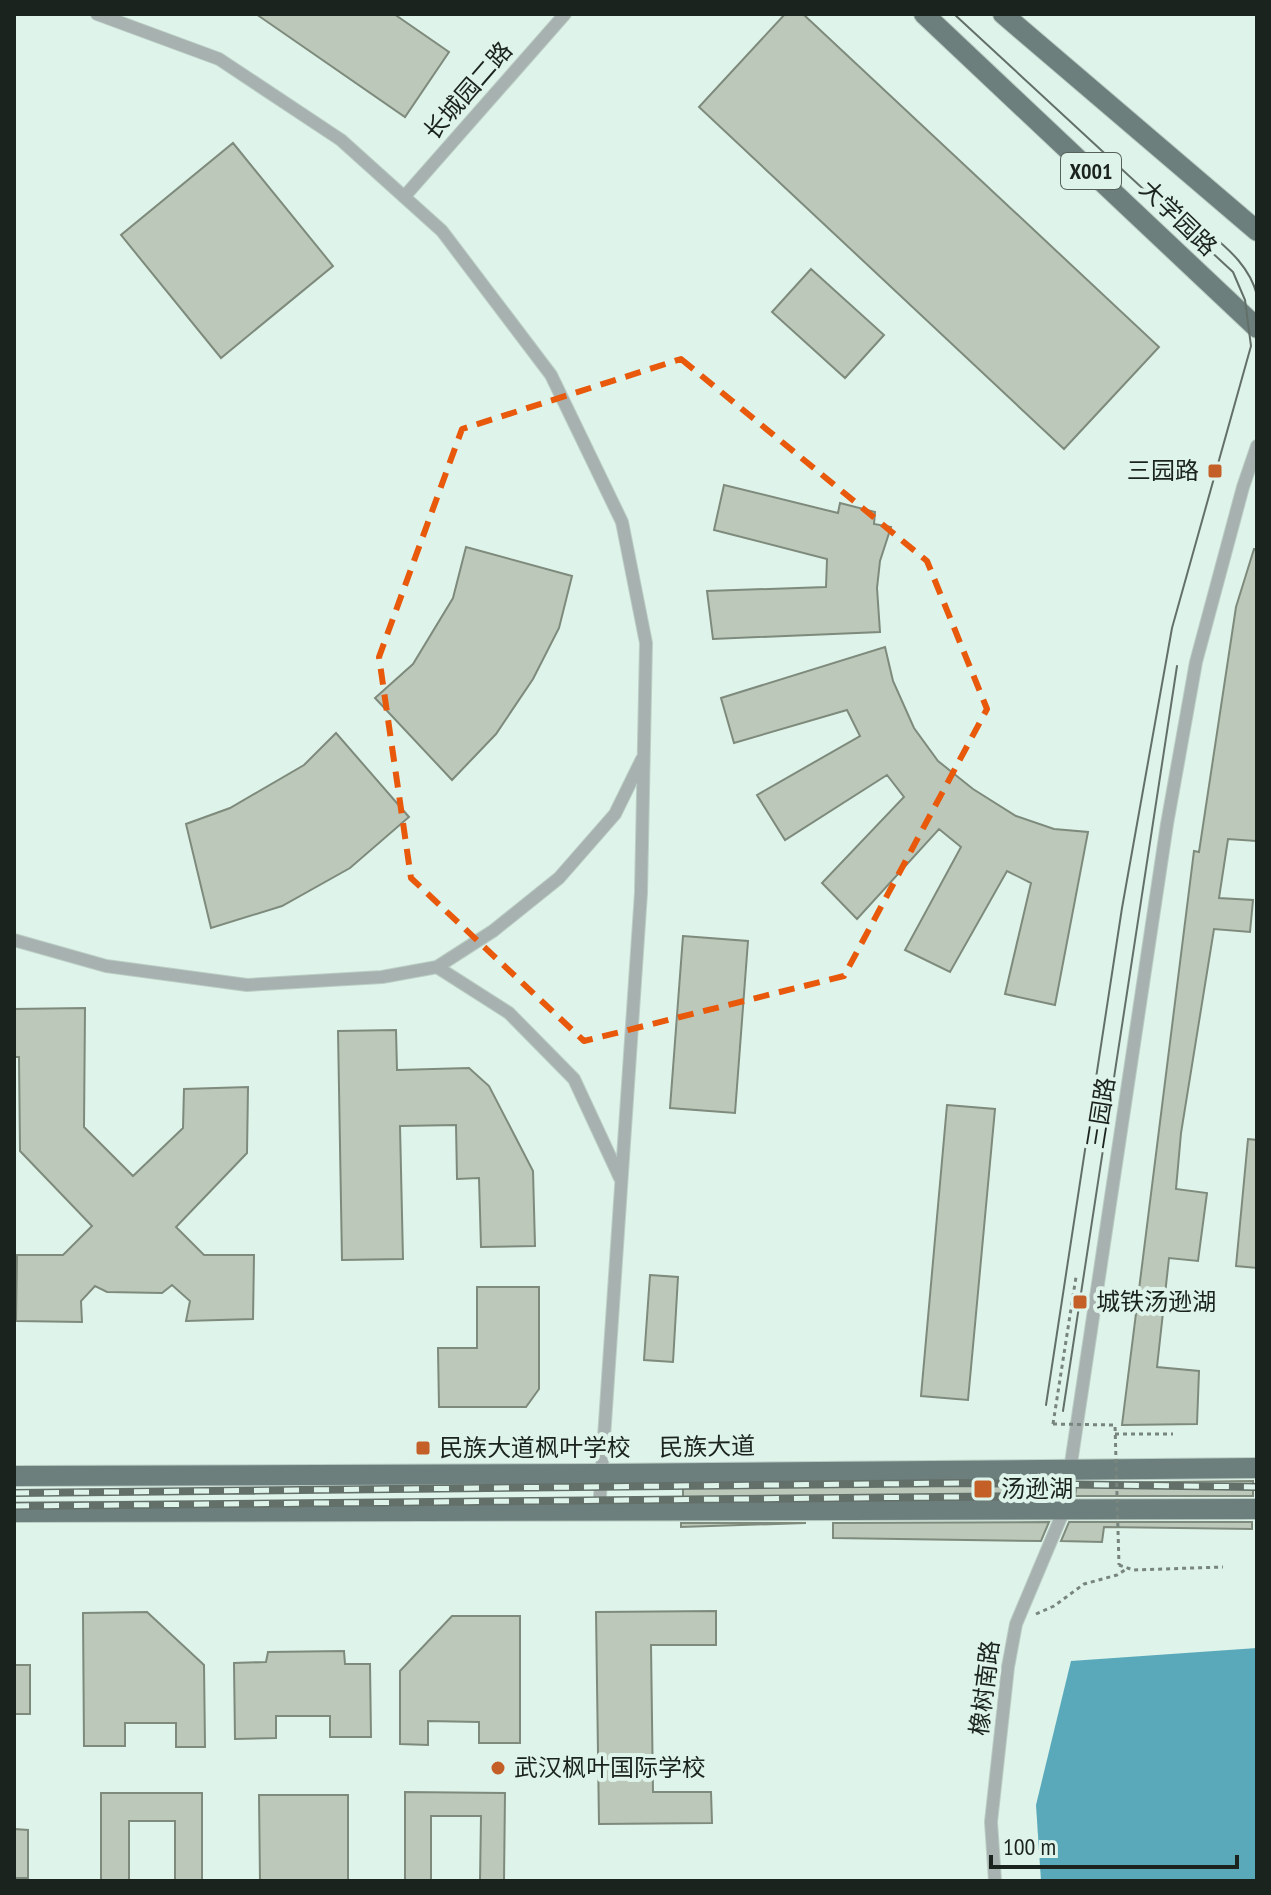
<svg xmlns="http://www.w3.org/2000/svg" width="1271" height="1895" viewBox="0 0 1271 1895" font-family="'PT Sans Narrow','Noto Sans SC',sans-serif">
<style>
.water{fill:#59a9bb}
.building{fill:#bcc9ba;stroke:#7e8a7c;stroke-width:2}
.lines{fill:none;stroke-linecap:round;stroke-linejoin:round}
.minor-casing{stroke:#bbcec5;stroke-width:14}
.primary-casing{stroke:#bbcec5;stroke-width:22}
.path{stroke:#77857e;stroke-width:3;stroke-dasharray:4 4;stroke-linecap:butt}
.minor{stroke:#a7b1b0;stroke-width:12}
.primary{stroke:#6d7f7d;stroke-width:20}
.tram{stroke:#63706a;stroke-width:2}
.rail-casing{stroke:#63706a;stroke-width:8}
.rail{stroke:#def3e9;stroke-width:5;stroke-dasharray:15;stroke-linecap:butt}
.path-bridge{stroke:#77857e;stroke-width:3;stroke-dasharray:4 4;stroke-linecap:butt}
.marked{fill:none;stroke:#e8590c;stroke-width:6;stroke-dasharray:16 10;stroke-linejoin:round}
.poi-dot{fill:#c35f27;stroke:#def3e9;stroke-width:3}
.labels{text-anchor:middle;stroke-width:8;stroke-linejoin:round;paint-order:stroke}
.shield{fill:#def3e9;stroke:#56615c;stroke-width:2}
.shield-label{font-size:22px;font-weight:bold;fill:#1b231f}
.street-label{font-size:24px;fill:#1b231f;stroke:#def3e9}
.poi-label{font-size:24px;fill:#1b231f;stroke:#def3e9;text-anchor:start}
</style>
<rect width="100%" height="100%" fill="#def3e9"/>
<path class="water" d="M1257 1648V1881H1041L1036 1805 1071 1661Z"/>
<path class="building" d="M256 14H394L449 52 405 117Z
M785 14H803L1159 347 1064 449 699 107Z
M233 143 333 266 221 358 121 235Z
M811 269 884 335 845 378 772 312Z
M724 485 838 513 840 503 875 512 874 524 891 527 880 561 877 588 880 632 713 639 707 591 826 587 827 559 714 530Z
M466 547 572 576 559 628 533 679 496 734 452 780 375 698 413 664 453 598Z
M1254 549 1257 550V831L1256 841 1228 839 1219 898 1253 900 1250 932 1214 929 1181 1133 1176 1189 1207 1193 1198 1261 1169 1258 1157 1367 1199 1371 1197 1424 1122 1425 1194 851 1199 852 1236 607Z
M885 647 893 681 914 728 938 761 973 789 1016 816 1054 829 1088 832 1055 1005 1005 994 1031 883 1007 871 950 972 905 950 961 847 939 829 857 919 822 883 904 797 887 775 785 840 757 795 860 736 847 710 734 743 721 698Z
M336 733 409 817 350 868 282 906 211 928 186 824 230 808 304 765Z
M683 936 748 941 735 1113 670 1108Z
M85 1008 84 1127 133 1176 183 1128 184 1089 248 1087 247 1153 176 1227 204 1255H254L253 1319 186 1321 190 1301 172 1285 162 1293 107 1292 95 1286 81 1301 82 1322 16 1321 17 1255H63L92 1226 20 1151 19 1057H14V1009Z
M396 1030 397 1070 469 1068 489 1086 533 1171 535 1246 481 1247 479 1178 457 1179 456 1125 400 1126 403 1259 342 1260 338 1031Z
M947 1105 995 1109 968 1400 921 1396Z
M1248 1139 1257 1140V1268L1236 1266Z
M650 1275 678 1277 673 1362 644 1360Z
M477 1287H539V1389L526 1407H439L438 1348H477Z
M1253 1481V1496H1075L1077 1483Z
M1059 1483 1057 1496 683 1497V1486Z
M1049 1522 1041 1541 833 1538V1523Z
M1069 1522H1252V1529L1104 1527 1102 1542 1061 1541Z
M681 1523H806L681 1527Z
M716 1611V1645H651L653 1792H711L712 1823 599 1824 596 1612Z
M147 1612 204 1665 205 1747H176V1723H125V1746H84L83 1613Z
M452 1616H520V1743H479V1722L428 1721V1745L400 1744V1671Z
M344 1651 345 1664H370L371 1737H330V1716H276V1738L235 1739 234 1663 266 1662 268 1652Z
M14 1665H30V1714H14Z
M405 1792 505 1793 504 1881H480L481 1816H431V1881H405Z
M101 1793H202V1881H175V1821H129V1881H101Z
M259 1795H348V1881H260Z
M14 1829 28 1830V1878H14Z"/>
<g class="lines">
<g class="minor-casing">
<path id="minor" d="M97 14 219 59 341 140 442 231 551 375 622 522 646 643 641 893 599 1511
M404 197 565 14
M14 940 106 966 247 985 382 977 437 967
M620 1178 574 1079 509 1013 437 967 493 931 559 878 615 814 642 759
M995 1881 991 1822 1008 1667 1016 1624 1064 1510 1167 824 1196 662 1243 487 1257 446"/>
</g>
<g class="primary-casing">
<path id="primary" d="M924 14 1257 328
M1003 14 1257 231
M14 1476 602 1474 1257 1468
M14 1512 1257 1509"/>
</g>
<path class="path" d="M1053 1424 1076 1277
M1115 1434H1173
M1119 1565 1133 1570 1223 1567
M1036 1614 1054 1606 1084 1584 1117 1575 1128 1568"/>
<use href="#minor" class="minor"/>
<use href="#primary" class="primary"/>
<path class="tram" d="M954 14 1233 272 1245 300 1251 346 1172 628 1122 908 1046 1405
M1209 233C1230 250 1250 268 1257 295
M1063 1411 1177 666"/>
<g class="rail-casing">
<path id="rail" d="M14 1493 961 1483 1257 1487
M14 1506 1050 1496"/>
</g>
<use href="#rail" class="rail"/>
<path class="path-bridge" d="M1053 1424 1115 1425 1119 1565"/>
</g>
<path class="marked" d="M681 359 927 561 987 709 844 976 584 1041 411 878 379 657 462 429Z"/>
<g class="poi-dot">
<rect x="1207" y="463" width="16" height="16" rx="4"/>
<rect x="1072" y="1294" width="16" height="16" rx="4"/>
<rect x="415" y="1440" width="16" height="16" rx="4"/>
<rect x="973" y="1479" width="20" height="20" rx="4"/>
<circle cx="498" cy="1768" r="8"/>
</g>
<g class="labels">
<rect class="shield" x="1061" y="153" width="60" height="36" rx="6"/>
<g class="shield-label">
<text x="1091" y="179">X001</text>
</g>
<g class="street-label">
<text transform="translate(468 91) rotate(-49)" y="8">长城园二路</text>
<text transform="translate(1178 218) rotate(44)" y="8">大学园路</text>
<text transform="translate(1101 1113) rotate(-81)" y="8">三园路</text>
<text transform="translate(707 1447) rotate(-1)" y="8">民族大道</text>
<text transform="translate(985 1688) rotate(-83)" y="8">橡树南路</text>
</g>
<g class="poi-label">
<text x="1199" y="479" text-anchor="end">三园路</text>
<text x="1096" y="1310">城铁汤逊湖</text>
<text x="439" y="1456">民族大道枫叶学校</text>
<text x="1001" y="1497">汤逊湖</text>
<text x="514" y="1776">武汉枫叶国际学校</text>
</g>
</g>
<rect width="1271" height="1895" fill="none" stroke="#1b231f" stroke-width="32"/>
<path d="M991 1855v12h246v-12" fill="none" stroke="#1b231f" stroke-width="4"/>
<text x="1003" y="1855" font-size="24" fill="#1b231f" stroke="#def3e9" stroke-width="6" paint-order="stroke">100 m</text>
</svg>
